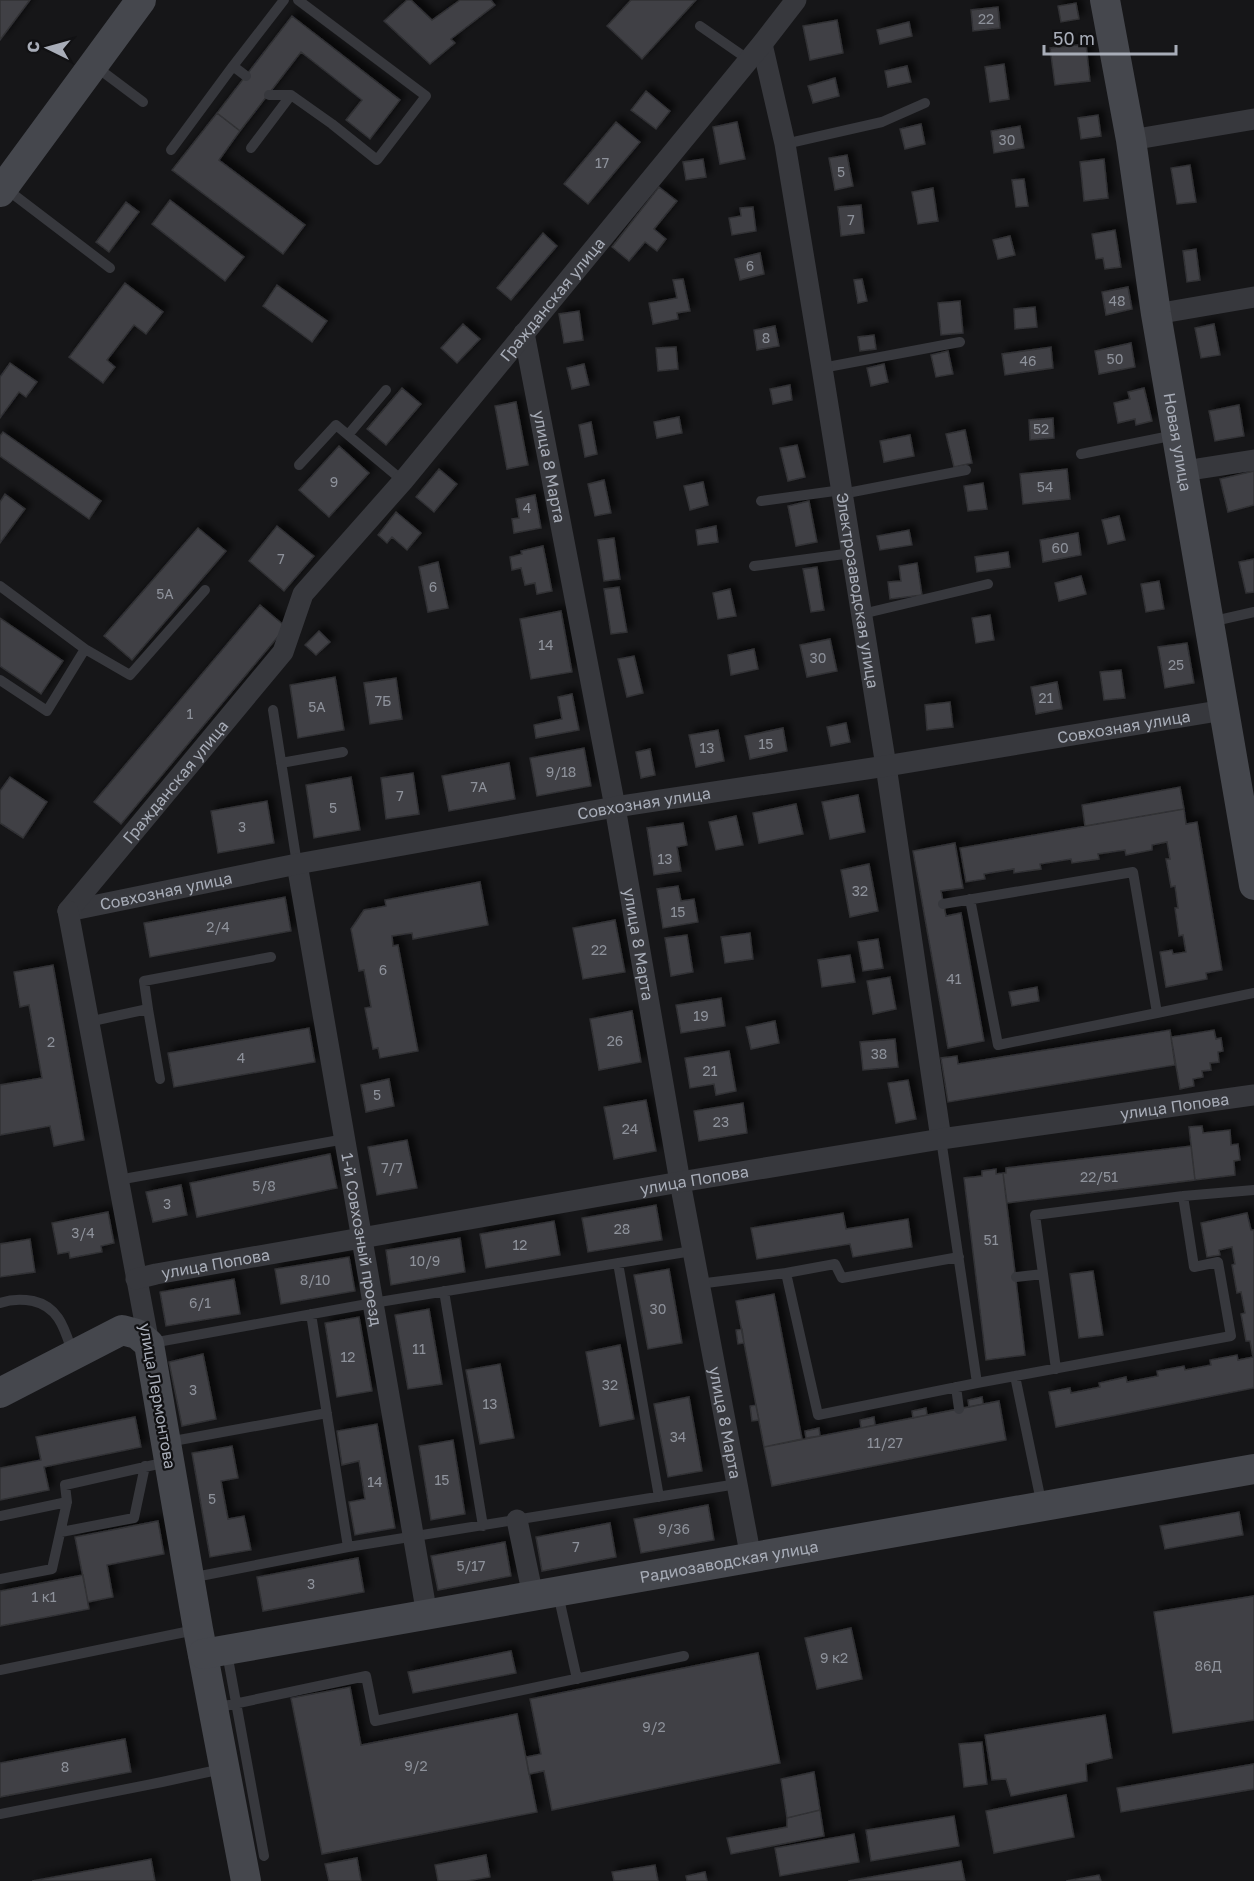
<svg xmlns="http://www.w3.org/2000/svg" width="1254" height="1881" viewBox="0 0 1254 1881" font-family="'Golos Text',sans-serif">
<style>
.building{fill:#404145;stroke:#303034;stroke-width:1.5;filter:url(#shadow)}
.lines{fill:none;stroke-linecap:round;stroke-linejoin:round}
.lane{stroke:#37383d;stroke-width:10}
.street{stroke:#37383d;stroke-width:21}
.secondary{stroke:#45474d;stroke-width:30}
.labels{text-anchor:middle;stroke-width:4.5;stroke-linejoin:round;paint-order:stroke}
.number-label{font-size:14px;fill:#8e929b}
.street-label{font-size:16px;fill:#a8adb8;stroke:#111113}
</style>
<defs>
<filter id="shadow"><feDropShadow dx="5.5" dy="-5.5" stdDeviation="3" flood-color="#0009"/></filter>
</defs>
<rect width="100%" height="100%" fill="#161618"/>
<path class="building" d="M0 0H30L0 40Z
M407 0H411L432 20 460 0H491L495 5 451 39 455 43 430 64 384 21Z
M631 0H696L642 59 607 26Z
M1076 3 1079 19 1061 22 1058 6Z
M998 7 1000 28 973 31 971 10Z
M292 16 400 100 370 139 346 120 362 100 301 52 240 131 217 113Z
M837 20 843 53 810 60 803 26Z
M909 22 912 36 880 44 877 30Z
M1086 44 1090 81 1055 85 1050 48Z
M1004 64 1009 99 990 102 985 67Z
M907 66 911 82 888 87 885 71Z
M835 78 839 96 813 103 808 86Z
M646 91 670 111 656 129 631 110Z
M217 113 240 131 219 160 305 225 283 254 172 170Z
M1098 115 1101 136 1081 139 1078 118Z
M616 122 640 142 588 204 564 184Z
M737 122 745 159 720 164 713 127Z
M921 124 925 144 905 149 900 129Z
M1020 126 1024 148 994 153 991 131Z
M847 155 853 186 835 190 829 158Z
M703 159 706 177 686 180 683 162Z
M1104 159 1108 198 1084 201 1080 162Z
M1190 165 1196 202 1177 204 1171 168Z
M1024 179 1028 206 1016 207 1012 180Z
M659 187 677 201 654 229 666 239 657 251 645 242 629 261 612 247Z
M933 188 938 221 918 224 912 192Z
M170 200 244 257 225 281 152 224Z
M126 202 139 212 109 252 96 242Z
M861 205 864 233 841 236 838 207Z
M753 207 756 231 732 235 729 218 741 216 740 208Z
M1115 230 1121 267 1105 269 1103 258 1096 259 1092 234Z
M543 233 557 246 511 300 497 288Z
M1010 236 1015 255 998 259 993 240Z
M1196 249 1200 280 1187 282 1183 251Z
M760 253 764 274 740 280 735 259Z
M683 279 690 311 677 313 678 319 653 324 649 303 677 298 673 280Z
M862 279 867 301 858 303 854 280Z
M125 283 163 312 146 334 134 325 107 360 115 367 103 383 69 357Z
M277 285 327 321 312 342 263 306Z
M1128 287 1132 309 1106 315 1102 292Z
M960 301 963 333 941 335 938 303Z
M1035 307 1037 327 1015 329 1014 309Z
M579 311 583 340 564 343 559 314Z
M463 324 480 339 457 363 441 348Z
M1214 324 1220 355 1201 358 1195 328Z
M775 326 779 346 757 350 754 330Z
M874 335 876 349 860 351 858 337Z
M1131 343 1135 367 1099 374 1095 351Z
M676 347 678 369 658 371 656 348Z
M1051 347 1053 368 1005 375 1002 354Z
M948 351 953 374 936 377 931 355Z
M10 363 37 382 26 397 19 392 0 418V377Z
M584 364 589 385 572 389 567 368Z
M884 364 888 382 871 386 867 368Z
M790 385 792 400 773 404 770 389Z
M402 388 421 404 386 445 367 429Z
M1144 388 1152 421 1136 425 1135 419 1118 423 1114 403 1130 399 1128 392Z
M516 402 528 465 507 469 495 406Z
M1239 405 1244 436 1215 441 1209 411Z
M679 417 682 433 657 438 654 422Z
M1053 418 1054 438 1030 440 1029 420Z
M591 422 597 454 585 457 579 425Z
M965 430 972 463 954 467 946 434Z
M3 432 101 501 89 519 0 456V436Z
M910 435 914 456 884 462 880 441Z
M797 445 805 477 788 481 780 448Z
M339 446 369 473 329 517 299 490Z
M439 469 457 484 434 512 416 497Z
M1067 469 1070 499 1023 504 1020 474Z
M1254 471V505L1228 512 1220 479Z
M604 480 611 513 595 516 588 484Z
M703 482 708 505 690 510 684 486Z
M983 483 987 509 968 511 964 486Z
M5 494 25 509 0 543V502Z
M535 495 541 528 514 533 512 519 519 518 516 499Z
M809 501 817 542 796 546 788 506Z
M396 512 421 533 407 550 392 537 387 543 378 535Z
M1119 516 1125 540 1108 544 1102 520Z
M277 526 314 556 284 591 249 561Z
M716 526 718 542 698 545 696 530Z
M198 528 226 551 132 660 104 636Z
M909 530 912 545 880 550 877 536Z
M1078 533 1081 555 1043 562 1040 540Z
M614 538 620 579 604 581 598 540Z
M543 546 552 591 537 594 535 583 525 585 521 568 512 570 510 557 522 554 521 551Z
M1008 552 1010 567 977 572 975 557Z
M1254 559V592L1246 593 1239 562Z
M438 562 448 608 428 612 419 567Z
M917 563 922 595 890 599 888 582 901 581 899 566Z
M817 567 824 610 811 612 803 569Z
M1081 576 1086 594 1059 601 1055 583Z
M1159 581 1164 609 1146 612 1141 584Z
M619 587 627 632 611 634 604 589Z
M730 589 736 616 718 619 713 593Z
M260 605 286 627 121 824 94 802Z
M561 611 572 672 531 679 520 619Z
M990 615 994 640 976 643 972 618Z
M0 618 63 661 41 694 0 666Z
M319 631 330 642 316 655 305 645Z
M830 639 837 671 807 677 800 645Z
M1187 643 1194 683 1165 688 1158 647Z
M754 649 758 669 731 675 728 655Z
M634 656 643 693 627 697 618 659Z
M1121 670 1125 698 1104 700 1100 672Z
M335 677 344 730 298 738 290 685Z
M396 678 402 719 370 724 364 683Z
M1057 682 1062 709 1036 714 1031 687Z
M572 694 579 730 536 738 534 725 562 719 558 697Z
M950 702 953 727 927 730 925 705Z
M846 723 850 742 831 746 827 727Z
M783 728 787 751 750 759 745 736Z
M718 730 724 761 696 767 689 735Z
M584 748 591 786 537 796 530 758Z
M650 749 655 775 641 778 636 752Z
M509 763 515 799 449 811 442 776Z
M413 773 419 814 386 819 381 778Z
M10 777 47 802 23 838 0 823V791Z
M351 777 360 830 314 838 306 785Z
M1180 787 1184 809 1085 826 1082 805Z
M858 795 865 832 830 839 822 802Z
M267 801 274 843 218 853 211 811Z
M796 804 803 834 759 843 753 813Z
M1184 809 1186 824 1197 822 1222 970 1206 973 1207 979 1166 987 1160 952 1172 950 1173 954 1186 952 1183 935 1179 936 1175 908H1178L1175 886 1171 887 1166 859H1170L1167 842 1152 845V850L1126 855 1125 850 1098 854 1099 859 1072 863 1071 859 1040 864 1041 869 1014 873V869L984 874 985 879 966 882 960 848Z
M736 816 743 845 716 850 709 822Z
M683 823 687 845 677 847 681 871 654 875 647 828Z
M955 843 963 888 941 891 946 916 961 913 984 1041 948 1048 913 851Z
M869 864 878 911 850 917 841 870Z
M480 882 488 925 413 939 412 933 392 936 393 946 398 945 418 1051 380 1058 378 1048 373 1049 365 1008 371 1007 364 970 359 971 351 929 364 910 386 906 385 900Z
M678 886 681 901 694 899 698 922 663 928 657 889Z
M285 897 291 931 150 957 144 923Z
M615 920 625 972 583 979 573 928Z
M750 933 753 959 725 963 721 937Z
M687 935 693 972 671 976 665 938Z
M878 939 883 968 863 971 858 942Z
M850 955 855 982 822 987 818 960Z
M53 965 84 1140 54 1146 50 1126 0 1135V1085L42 1078 29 1005 20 1007 14 972Z
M890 977 896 1009 873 1014 867 981Z
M1037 987 1039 1001 1012 1006 1009 992Z
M721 998 725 1026 681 1033 676 1005Z
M632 1011 641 1062 599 1070 590 1019Z
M775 1021 779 1043 751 1049 746 1027Z
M309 1028 315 1062 174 1087 168 1053Z
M1170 1030 1175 1065 948 1102 941 1058 957 1056 958 1064Z
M1214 1030 1216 1039 1221 1038 1223 1051 1218 1052 1219 1062 1210 1063 1211 1070 1202 1071 1203 1077 1193 1079 1194 1086 1180 1089 1171 1037Z
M895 1039 898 1067 863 1070 860 1042Z
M729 1051 736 1091 716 1095 714 1084 690 1088 685 1058Z
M389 1079 394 1106 366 1112 361 1085Z
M908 1080 916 1119 896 1123 888 1083Z
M646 1100 656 1151 614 1159 604 1107Z
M743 1103 747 1133 699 1141 694 1111Z
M1202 1126 1203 1133 1230 1130 1231 1145 1238 1144 1240 1160 1234 1161 1235 1175 1195 1180 1189 1127Z
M407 1140 417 1188 377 1195 368 1147Z
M1191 1146 1195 1180 1007 1203 1003 1173H1006V1168Z
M330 1154 337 1188 197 1217 190 1183Z
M996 1169V1174L1003 1173 1025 1355 986 1360 964 1178 982 1176V1171Z
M181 1185 187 1215 153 1222 146 1192Z
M656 1205 662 1240 588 1252 582 1218Z
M108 1212 114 1243 101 1246 102 1252 70 1258 69 1252 58 1254 52 1223Z
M843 1213 846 1229 908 1219 912 1247 853 1257 850 1244 757 1259 751 1228Z
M1247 1213 1251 1230H1254V1388L1056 1427 1049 1392 1070 1388 1071 1393 1100 1387 1099 1383 1126 1377 1127 1382 1158 1376 1157 1371 1184 1366 1185 1370 1211 1365 1210 1360 1237 1355 1238 1360 1253 1357 1250 1341H1246L1241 1314 1245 1313 1241 1292 1237 1293 1232 1265 1235 1264 1232 1247 1219 1250 1220 1255 1207 1257 1201 1223Z
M554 1221 560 1255 486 1268 480 1234Z
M460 1238 465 1272 391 1285 386 1250Z
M30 1239 35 1272 0 1277V1244Z
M349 1257 355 1291 281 1304 275 1269Z
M669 1269 682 1343 648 1349 634 1275Z
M1093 1271 1103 1335 1079 1338 1070 1274Z
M234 1279 240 1314 166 1326 160 1292Z
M774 1294 802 1439 764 1447 736 1301Z
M429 1309 442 1384 408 1389 395 1315Z
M359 1317 372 1391 337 1397 325 1323Z
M742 1329 744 1343 738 1344 736 1330Z
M620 1345 634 1419 600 1426 586 1352Z
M203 1354 216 1419 182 1426 169 1362Z
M500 1364 514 1438 480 1444 466 1370Z
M689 1397 702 1471 668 1477 654 1404Z
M982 1397 983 1404 969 1407 968 1400Z
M999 1401 1006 1440 772 1486 764 1447Z
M756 1405 759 1420 752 1421 750 1406Z
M926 1408 927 1415 913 1418 912 1411Z
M135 1417 141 1447 44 1467 49 1490 0 1500V1468L41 1460 36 1437Z
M874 1417 875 1425 861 1428 860 1420Z
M377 1424 395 1528 355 1535 349 1502 365 1499 359 1461 342 1465 337 1431Z
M819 1428 820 1436 806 1438 805 1431Z
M453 1440 465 1514 431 1520 419 1446Z
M232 1446 238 1478 221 1481 228 1519 244 1516 251 1550 210 1557 192 1453Z
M708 1505 714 1540 641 1553 634 1519Z
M1239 1512 1243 1535 1165 1549 1160 1526Z
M158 1521 164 1554 107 1565 113 1597 88 1602 75 1537Z
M610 1523 616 1557 542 1571 536 1537Z
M505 1542 511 1576 438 1590 431 1556Z
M358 1558 364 1592 263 1611 257 1577Z
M83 1575 89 1609 0 1626V1591Z
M1254 1596V1720L1173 1733 1154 1612Z
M851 1628 862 1679 817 1689 805 1638Z
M511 1651 516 1673 413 1693 408 1672Z
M758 1653 780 1763 552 1810 544 1771 529 1774 526 1757 541 1754 530 1699Z
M350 1687 361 1745 517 1714 537 1812 322 1854 291 1698Z
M1105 1715 1112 1758 1086 1764 1087 1781 1011 1796 1006 1779 992 1780 985 1735Z
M125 1739 131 1772 0 1797V1763Z
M982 1742 987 1784 964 1787 959 1744Z
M1254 1764V1789L1121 1812 1117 1788Z
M814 1772 820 1810 787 1818 781 1779Z
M1066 1795 1074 1837 994 1853 986 1811Z
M820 1810 824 1836 731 1854 727 1838 787 1827V1818Z
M954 1816 959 1846 871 1861 866 1830Z
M854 1834 859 1862 780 1876 775 1848Z
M486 1855 490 1877 467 1881H438L435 1865Z
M357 1858 361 1881H329L325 1864Z
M151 1859 155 1881H32Z
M961 1861 965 1881H848Z
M655 1865 658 1881H614L612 1872Z
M705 1872 707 1881H687L686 1876Z
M1099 1875 1101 1881H1066Z"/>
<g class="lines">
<path class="lane" d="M700 26 749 60
M95 66 143 102
M246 76 233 66 284 0
M269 95H291L332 124 377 160 426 96 298 0
M785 144 882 122 925 103
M251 148 291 95
M171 150 233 66
M5 188 110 268
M822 368 960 342
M348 435 386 390
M1081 454 1175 435
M299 465 336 425 403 481
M842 494 966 470
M761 501 842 490
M754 566 852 553
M0 586 85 649 130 675 205 590
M862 614 988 584
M1210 622 1254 612
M0 680 47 711 85 649
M273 710 297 864
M281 763 343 752
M970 899 998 1045 1157 1013
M943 904 1133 872 1157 1013 1254 993
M148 1009 144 981 271 957
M88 1022 148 1009 160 1079
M941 1139 977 1383 1015 1376 1042 1506
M118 1180 345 1139
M618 1263 659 1497
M786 1273 818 1415 977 1383
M1016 1277 1043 1274
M698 1284 786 1273 835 1264 842 1278 959 1257
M444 1291 483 1526
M0 1303C11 1299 22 1299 33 1301 60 1307 65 1331 73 1354
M311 1314 348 1547
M152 1343 373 1303 692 1251
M1056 1369 1035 1215 1183 1196
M1015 1376 1231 1336 1218 1262 1194 1267 1183 1196 1254 1190
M956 1387 959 1409
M168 1442 327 1413
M0 1516 67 1502 65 1485 167 1462
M61 1532 134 1518 145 1466
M190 1578 348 1547 737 1484
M0 1579 52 1569 67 1502
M558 1594 577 1679
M227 1653 264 1856
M0 1670 195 1630
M215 1708 366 1676 375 1721 684 1656
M0 1814 162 1782 222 1769"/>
<g class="street">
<path id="s1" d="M762 44 785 144 822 368 886 766 941 1139"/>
<path d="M1131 140 1254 119"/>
<path d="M1156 314 1254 297"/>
<path id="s2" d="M524 333 615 807 680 1182 751 1558"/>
<path d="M1184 471 1254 460"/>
<path id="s3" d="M297 864 427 1615"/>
<path id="s4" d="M68 911 297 864 615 807 886 766 1224 710"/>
<path id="s5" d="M68 911 283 652 303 594 403 481 762 44 796 0"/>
<path d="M68 911 149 1344"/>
<path id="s6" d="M136 1279 156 1274 680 1182 941 1139 1254 1095"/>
<path d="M517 1520 533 1596"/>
</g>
<g class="secondary">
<path id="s7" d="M1105 0 1131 140 1156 314 1254 885"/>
<path d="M0 192 141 0"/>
<path d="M0 1393 122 1330 137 1334 149 1344 198 1629 246 1881"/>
<path id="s8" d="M203 1654 1254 1469"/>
</g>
</g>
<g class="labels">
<g class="number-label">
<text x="986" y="24">22</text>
<text x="1007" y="145">30</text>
<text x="602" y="168">17</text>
<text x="841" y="177">5</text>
<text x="851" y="225">7</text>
<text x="750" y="271">6</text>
<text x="1117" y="306">48</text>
<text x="766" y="343">8</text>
<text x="1115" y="364">50</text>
<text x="1028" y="366">46</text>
<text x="1041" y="434">52</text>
<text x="334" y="487">9</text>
<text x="1045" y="492">54</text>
<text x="527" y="513">4</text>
<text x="1060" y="553">60</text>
<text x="281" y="564">7</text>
<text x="433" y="592">6</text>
<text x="165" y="599">5А</text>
<text x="546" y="650">14</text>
<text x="818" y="663">30</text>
<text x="1176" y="670">25</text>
<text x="1046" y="703">21</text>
<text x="383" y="706">7Б</text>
<text x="317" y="712">5А</text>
<text x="190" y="719">1</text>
<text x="766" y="749">15</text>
<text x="707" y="753">13</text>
<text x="561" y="777">9/18</text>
<text x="479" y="792">7А</text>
<text x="400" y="801">7</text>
<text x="333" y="813">5</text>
<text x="242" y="832">3</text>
<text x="665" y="864">13</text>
<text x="860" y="896">32</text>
<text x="678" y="917">15</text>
<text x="218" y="932">2/4</text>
<text x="599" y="955">22</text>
<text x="383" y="975">6</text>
<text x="954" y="984">41</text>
<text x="701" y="1021">19</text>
<text x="615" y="1046">26</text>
<text x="51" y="1047">2</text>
<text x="879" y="1059">38</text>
<text x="241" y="1063">4</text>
<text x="710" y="1076">21</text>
<text x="377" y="1100">5</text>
<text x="721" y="1127">23</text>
<text x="630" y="1134">24</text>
<text x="392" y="1173">7/7</text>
<text x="1099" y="1182">22/51</text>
<text x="264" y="1191">5/8</text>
<text x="167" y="1209">3</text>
<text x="622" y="1234">28</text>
<text x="83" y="1238">3/4</text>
<text x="991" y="1245">51</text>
<text x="520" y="1250">12</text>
<text x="425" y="1266">10/9</text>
<text x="315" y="1285">8/10</text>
<text x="200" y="1308">6/1</text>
<text x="658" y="1314">30</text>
<text x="419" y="1354">11</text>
<text x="348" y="1362">12</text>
<text x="610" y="1390">32</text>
<text x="193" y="1395">3</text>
<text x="490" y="1409">13</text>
<text x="678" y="1442">34</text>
<text x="885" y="1448">11/27</text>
<text x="442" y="1485">15</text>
<text x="375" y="1487">14</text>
<text x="212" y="1504">5</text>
<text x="674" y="1534">9/36</text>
<text x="576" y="1552">7</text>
<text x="471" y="1571">5/17</text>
<text x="311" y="1589">3</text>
<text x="44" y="1602">1 к1</text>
<text x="834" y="1663">9 к2</text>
<text x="1208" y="1671">86Д</text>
<text x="654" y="1732">9/2</text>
<text x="416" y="1771">9/2</text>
<text x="65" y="1772">8</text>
</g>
<g class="street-label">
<text dy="6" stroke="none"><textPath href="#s5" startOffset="784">Гражданская улица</textPath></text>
<text dy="6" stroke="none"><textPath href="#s7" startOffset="448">Новая улица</textPath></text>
<text dy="6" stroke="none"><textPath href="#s2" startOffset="136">улица 8 Марта</textPath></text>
<text dy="6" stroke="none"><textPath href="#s1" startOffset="555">Электрозаводская улица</textPath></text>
<text dy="6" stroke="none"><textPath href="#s4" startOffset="1072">Совхозная улица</textPath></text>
<text dy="6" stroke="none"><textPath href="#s5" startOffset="168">Гражданская улица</textPath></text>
<text dy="6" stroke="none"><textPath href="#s4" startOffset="586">Совхозная улица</textPath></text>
<text dy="6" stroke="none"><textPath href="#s4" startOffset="100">Совхозная улица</textPath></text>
<text dy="6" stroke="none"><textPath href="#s2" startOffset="622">улица 8 Марта</textPath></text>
<text dy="6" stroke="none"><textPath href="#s6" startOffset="1053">улица Попова</textPath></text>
<text dy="6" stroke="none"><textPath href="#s6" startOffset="567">улица Попова</textPath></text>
<text dy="6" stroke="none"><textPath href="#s3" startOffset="381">1-й Совхозный проезд</textPath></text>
<text dy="6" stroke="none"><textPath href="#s6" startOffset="81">улица Попова</textPath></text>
<text transform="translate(158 1396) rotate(80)" y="6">улица Лермонтова</text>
<text dy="6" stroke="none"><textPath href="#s2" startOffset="1108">улица 8 Марта</textPath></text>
<text dy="6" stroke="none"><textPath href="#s8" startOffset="534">Радиозаводская улица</textPath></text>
</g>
</g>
<g transform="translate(48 48) rotate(275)" stroke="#111113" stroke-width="4.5" paint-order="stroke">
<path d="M0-4.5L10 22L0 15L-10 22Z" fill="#a8adb8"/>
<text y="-9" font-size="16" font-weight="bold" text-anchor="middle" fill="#a8adb8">С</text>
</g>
<path d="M1044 45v9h132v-9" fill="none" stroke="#a8adb8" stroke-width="3"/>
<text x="1053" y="45" font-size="18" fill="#a8adb8" stroke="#111113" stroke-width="4.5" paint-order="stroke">50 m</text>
</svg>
